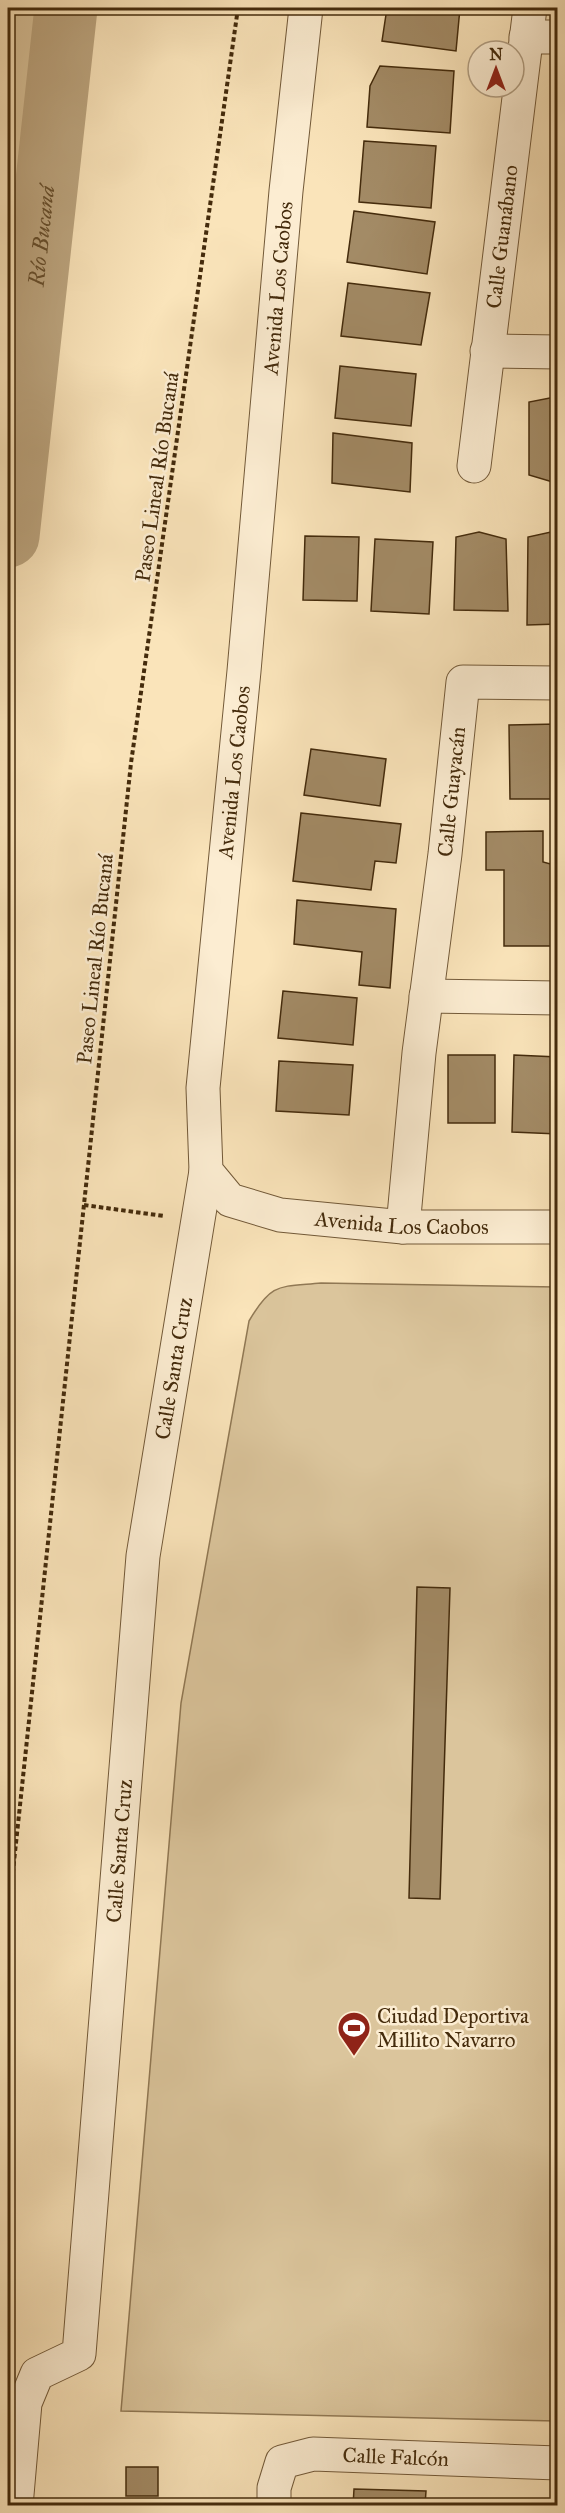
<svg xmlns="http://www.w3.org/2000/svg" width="565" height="2513" viewBox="0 0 565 2513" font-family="'IM FELL Great Primer',serif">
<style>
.green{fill:#dbc59c;stroke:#907854;stroke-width:1.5}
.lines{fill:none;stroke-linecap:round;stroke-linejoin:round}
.river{stroke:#bca57f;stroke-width:63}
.building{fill:#a38b66;stroke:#442b0c;stroke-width:1.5}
.minor-casing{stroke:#725938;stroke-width:35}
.path{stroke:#442b0c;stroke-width:4;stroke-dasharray:4.5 3;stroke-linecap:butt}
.minor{stroke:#fcedd2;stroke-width:33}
.labels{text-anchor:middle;stroke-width:5;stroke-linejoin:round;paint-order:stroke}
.street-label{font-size:21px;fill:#442b0c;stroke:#fcedd2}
.poi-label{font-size:21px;fill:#442b0c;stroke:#fcedd2;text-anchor:start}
.water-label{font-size:22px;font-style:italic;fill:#68502e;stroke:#fcedd2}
</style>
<rect width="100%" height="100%" fill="#fae4ba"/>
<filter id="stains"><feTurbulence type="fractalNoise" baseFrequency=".00333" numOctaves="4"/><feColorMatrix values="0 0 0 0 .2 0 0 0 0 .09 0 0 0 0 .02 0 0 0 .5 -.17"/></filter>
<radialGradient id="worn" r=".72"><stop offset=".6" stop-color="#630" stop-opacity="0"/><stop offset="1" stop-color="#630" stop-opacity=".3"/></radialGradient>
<path class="green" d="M8 8H62L8 316Z
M321 1283 557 1287V2421L121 2411 181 1703 249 1321C272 1282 279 1287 321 1283Z"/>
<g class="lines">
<path class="river" id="s1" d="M8 536 66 8"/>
</g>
<path class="building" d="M387 8H460L456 51 382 41Z
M380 66 454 71 450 133 367 127 370 86Z
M555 87H558V166H553Z
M364 141 436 146 431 208 359 202Z
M354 211 435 222 427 274 347 262Z
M558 223V294L551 293Z
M348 283 430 293 421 345 341 336Z
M340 366 416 374 411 426 335 418Z
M555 397H558L556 483 529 475V402Z
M333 433 412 443 410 492 332 483Z
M479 532 506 539 508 611 454 610 456 537Z
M551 532 558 534V624L527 625 528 537Z
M305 536 359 537 357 601 303 600Z
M375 539 433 542 429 614 371 611Z
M558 724V799H510L509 725Z
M311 749 386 759 380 806 304 795Z
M301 813 401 824 396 863 375 861 371 890 293 881Z
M543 831V862L558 866V946H504V870H486V832Z
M297 900 396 909 390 988 359 985 362 952 294 944Z
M283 991 357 998 353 1045 278 1038Z
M448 1055H495V1123H448Z
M514 1055 558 1057V1134L512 1132Z
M279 1061 353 1065 349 1115 276 1111Z
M417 1587 450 1588 440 1899 409 1898Z
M126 2467H158V2496H126Z
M354 2489 426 2491 425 2506H353Z"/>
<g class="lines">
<g class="minor-casing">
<g id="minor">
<path id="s2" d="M306 8 286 191 244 671 203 1088 206 1171 230 1200 280 1215 403 1227H558"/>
<path d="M526 37H558"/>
<path d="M487 351 558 352"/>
<path id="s3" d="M474 466 530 8"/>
<path d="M426 996 558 998"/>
<path id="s4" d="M403 1227 419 1053 445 854 463 682 558 683"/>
<path id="s5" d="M16 2506 25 2403 37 2374 79 2354 143 1556 206 1171"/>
<path id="s6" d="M274 2506V2488L282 2462 313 2454 558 2463"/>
</g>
</g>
<path class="path" d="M84 1205 164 1216
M8 1918 131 763 238 8"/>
<use href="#minor" class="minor"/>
</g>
<defs>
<g id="stadium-pin" transform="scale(1.725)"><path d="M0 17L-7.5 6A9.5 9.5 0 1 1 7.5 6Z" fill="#8f2418" stroke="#fcedd2"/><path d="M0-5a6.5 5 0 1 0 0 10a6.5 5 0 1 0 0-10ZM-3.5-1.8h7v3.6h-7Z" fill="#fff"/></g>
</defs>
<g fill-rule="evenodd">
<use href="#stadium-pin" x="354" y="2028"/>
</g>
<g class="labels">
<g class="street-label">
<text dy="7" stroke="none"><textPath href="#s3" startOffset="231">Calle Guanábano</textPath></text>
<text transform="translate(278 288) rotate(-85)" y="7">Avenida Los Caobos</text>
<text transform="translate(157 477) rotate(-82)" y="7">Paseo Lineal Río Bucaná</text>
<text transform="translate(234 772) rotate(-84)" y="7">Avenida Los Caobos</text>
<text dy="7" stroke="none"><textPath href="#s4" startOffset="438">Calle Guayacán</textPath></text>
<text transform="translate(95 959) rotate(-84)" y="7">Paseo Lineal Río Bucaná</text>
<text dy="7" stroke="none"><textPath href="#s2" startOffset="1380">Avenida Los Caobos</textPath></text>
<text dy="7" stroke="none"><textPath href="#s5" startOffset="1172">Calle Santa Cruz</textPath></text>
<text dy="7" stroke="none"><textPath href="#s5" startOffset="686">Calle Santa Cruz</textPath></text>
<text dy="7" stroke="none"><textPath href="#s6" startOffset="160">Calle Falcón</textPath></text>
</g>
<g class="poi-label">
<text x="377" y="2023">Ciudad Deportiva<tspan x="377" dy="24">Millito Navarro</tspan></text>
</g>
<g class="water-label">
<text dy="8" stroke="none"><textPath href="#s1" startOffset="302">Río Bucaná</textPath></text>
</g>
</g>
<rect width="565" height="2513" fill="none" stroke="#fae4ba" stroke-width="30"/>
<rect x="9" y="9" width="547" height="2495" fill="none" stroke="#442b0c" stroke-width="3"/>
<rect x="15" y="15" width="535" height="2483" fill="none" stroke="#442b0c" stroke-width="1.5"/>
<g transform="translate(496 69)"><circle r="28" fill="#fcedd2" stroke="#b29f83" stroke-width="1.5"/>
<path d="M0-4.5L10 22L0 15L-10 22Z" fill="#8f2418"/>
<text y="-9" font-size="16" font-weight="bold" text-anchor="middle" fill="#442b0c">N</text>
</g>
<rect width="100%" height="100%" filter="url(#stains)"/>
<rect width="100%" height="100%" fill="url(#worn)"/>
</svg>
